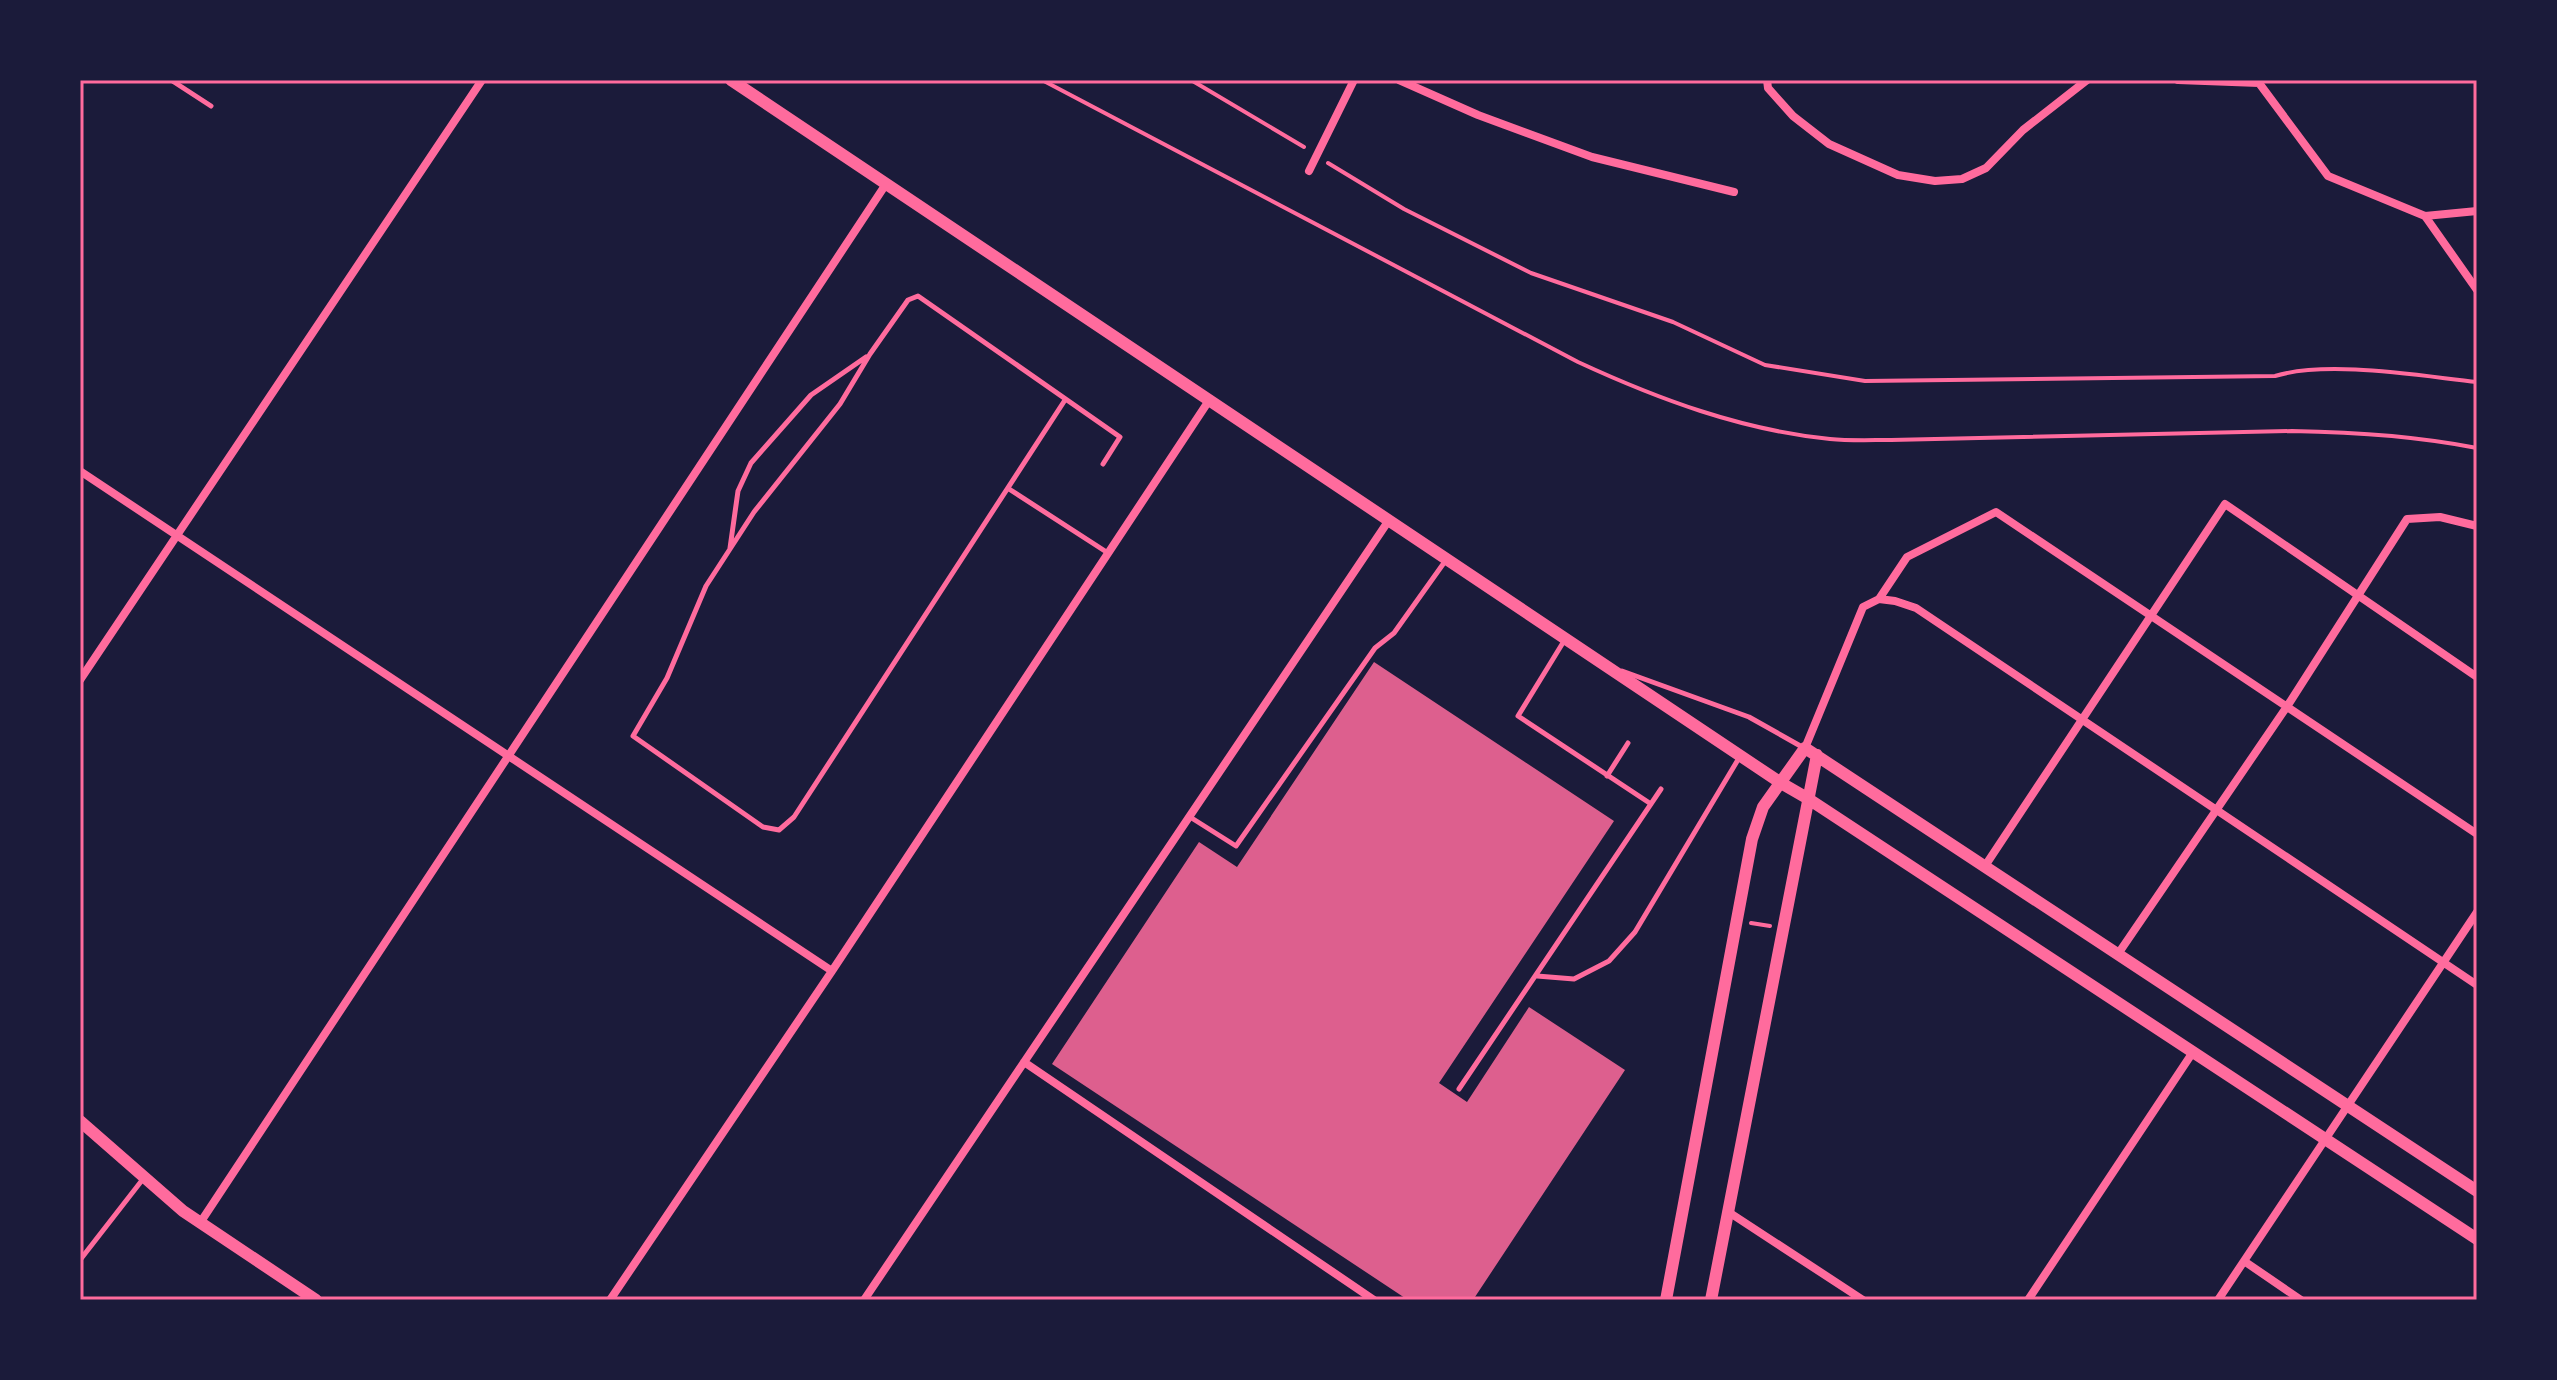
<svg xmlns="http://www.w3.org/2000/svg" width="2557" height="1380" viewBox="0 0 2557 1380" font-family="Spectral,serif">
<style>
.building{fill:#dd5f8e}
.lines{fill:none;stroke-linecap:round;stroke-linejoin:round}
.path{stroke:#ff6b9d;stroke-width:4}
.service{stroke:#ff6b9d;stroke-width:5}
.minor{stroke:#ff6b9d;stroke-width:8}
.tertiary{stroke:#ff6b9d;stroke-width:12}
.neatline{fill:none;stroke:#ff6b9d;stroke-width:3}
</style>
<rect width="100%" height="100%" fill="#1b1b3a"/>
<path class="building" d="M1374 662 1614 821 1439 1083 1467 1102 1529 1007 1625 1070 1473 1300H1408L1052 1064 1199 842 1237 867Z"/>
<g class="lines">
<path class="path" d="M1042 80 1578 362C1658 399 1741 430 1830 439 1850 441 1871 440 1891 440L2292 431C2355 432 2416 436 2477 448
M1191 80 1304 147
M1328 163 1404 209 1531 273 1673 322 1765 365 1865 381 2275 376C2328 360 2420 376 2477 382
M1751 923 1770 926"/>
<path class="service" d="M171 80 211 106
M1065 400 794 817 779 830 763 827 633 736 667 678 706 586 754 512 840 404 870 354 908 300 918 296 1120 437 1103 464
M1009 489 1108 553
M730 548 738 491 751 463 811 395 866 357
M1564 641 1518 716 1651 804
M1622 671 1749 717 1804 748
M1607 776 1628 743
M1190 817 1236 846 1375 648 1394 633 1446 560
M1537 976 1574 979 1609 961 1635 932 1739 758
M1459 1089 1661 789
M80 1260 143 1179"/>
<path class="minor" d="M1399 80 1478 115 1592 157 1734 192
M1767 80 1768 88 1793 116 1829 144 1898 175 1935 181 1962 179 1986 168 2023 130 2087 80
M2178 80 2259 83
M2260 80 2259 83 2328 176 2425 216 2477 290
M1309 171 1354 80
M2425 216 2477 211
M80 471 832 971
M1879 599 1895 601 1916 608 2477 985
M80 680 482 80
M1805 748 1863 607 1879 599 1907 557 1996 512 2477 834
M1985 866 2225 504 2477 677
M2118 954 2288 705 2407 519 2440 517 2477 526
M1024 1062 1374 1300
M1727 1211 1863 1300
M200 1223 886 184
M2244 1261 2301 1300
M610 1300 832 971 1210 399
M864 1300 1389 520
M2028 1300 2193 1052
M2218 1300 2477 912"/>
<path class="tertiary" d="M731 80 1781 783 1807 798 2477 1239
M80 1121 183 1211 316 1300
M1666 1300 1752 839 1763 807 1805 748 2477 1191
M1711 1300 1817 755"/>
</g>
<rect width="2557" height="1380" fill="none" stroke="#1b1b3a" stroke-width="164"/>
<rect x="82" y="82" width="2393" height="1216" class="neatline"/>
</svg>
